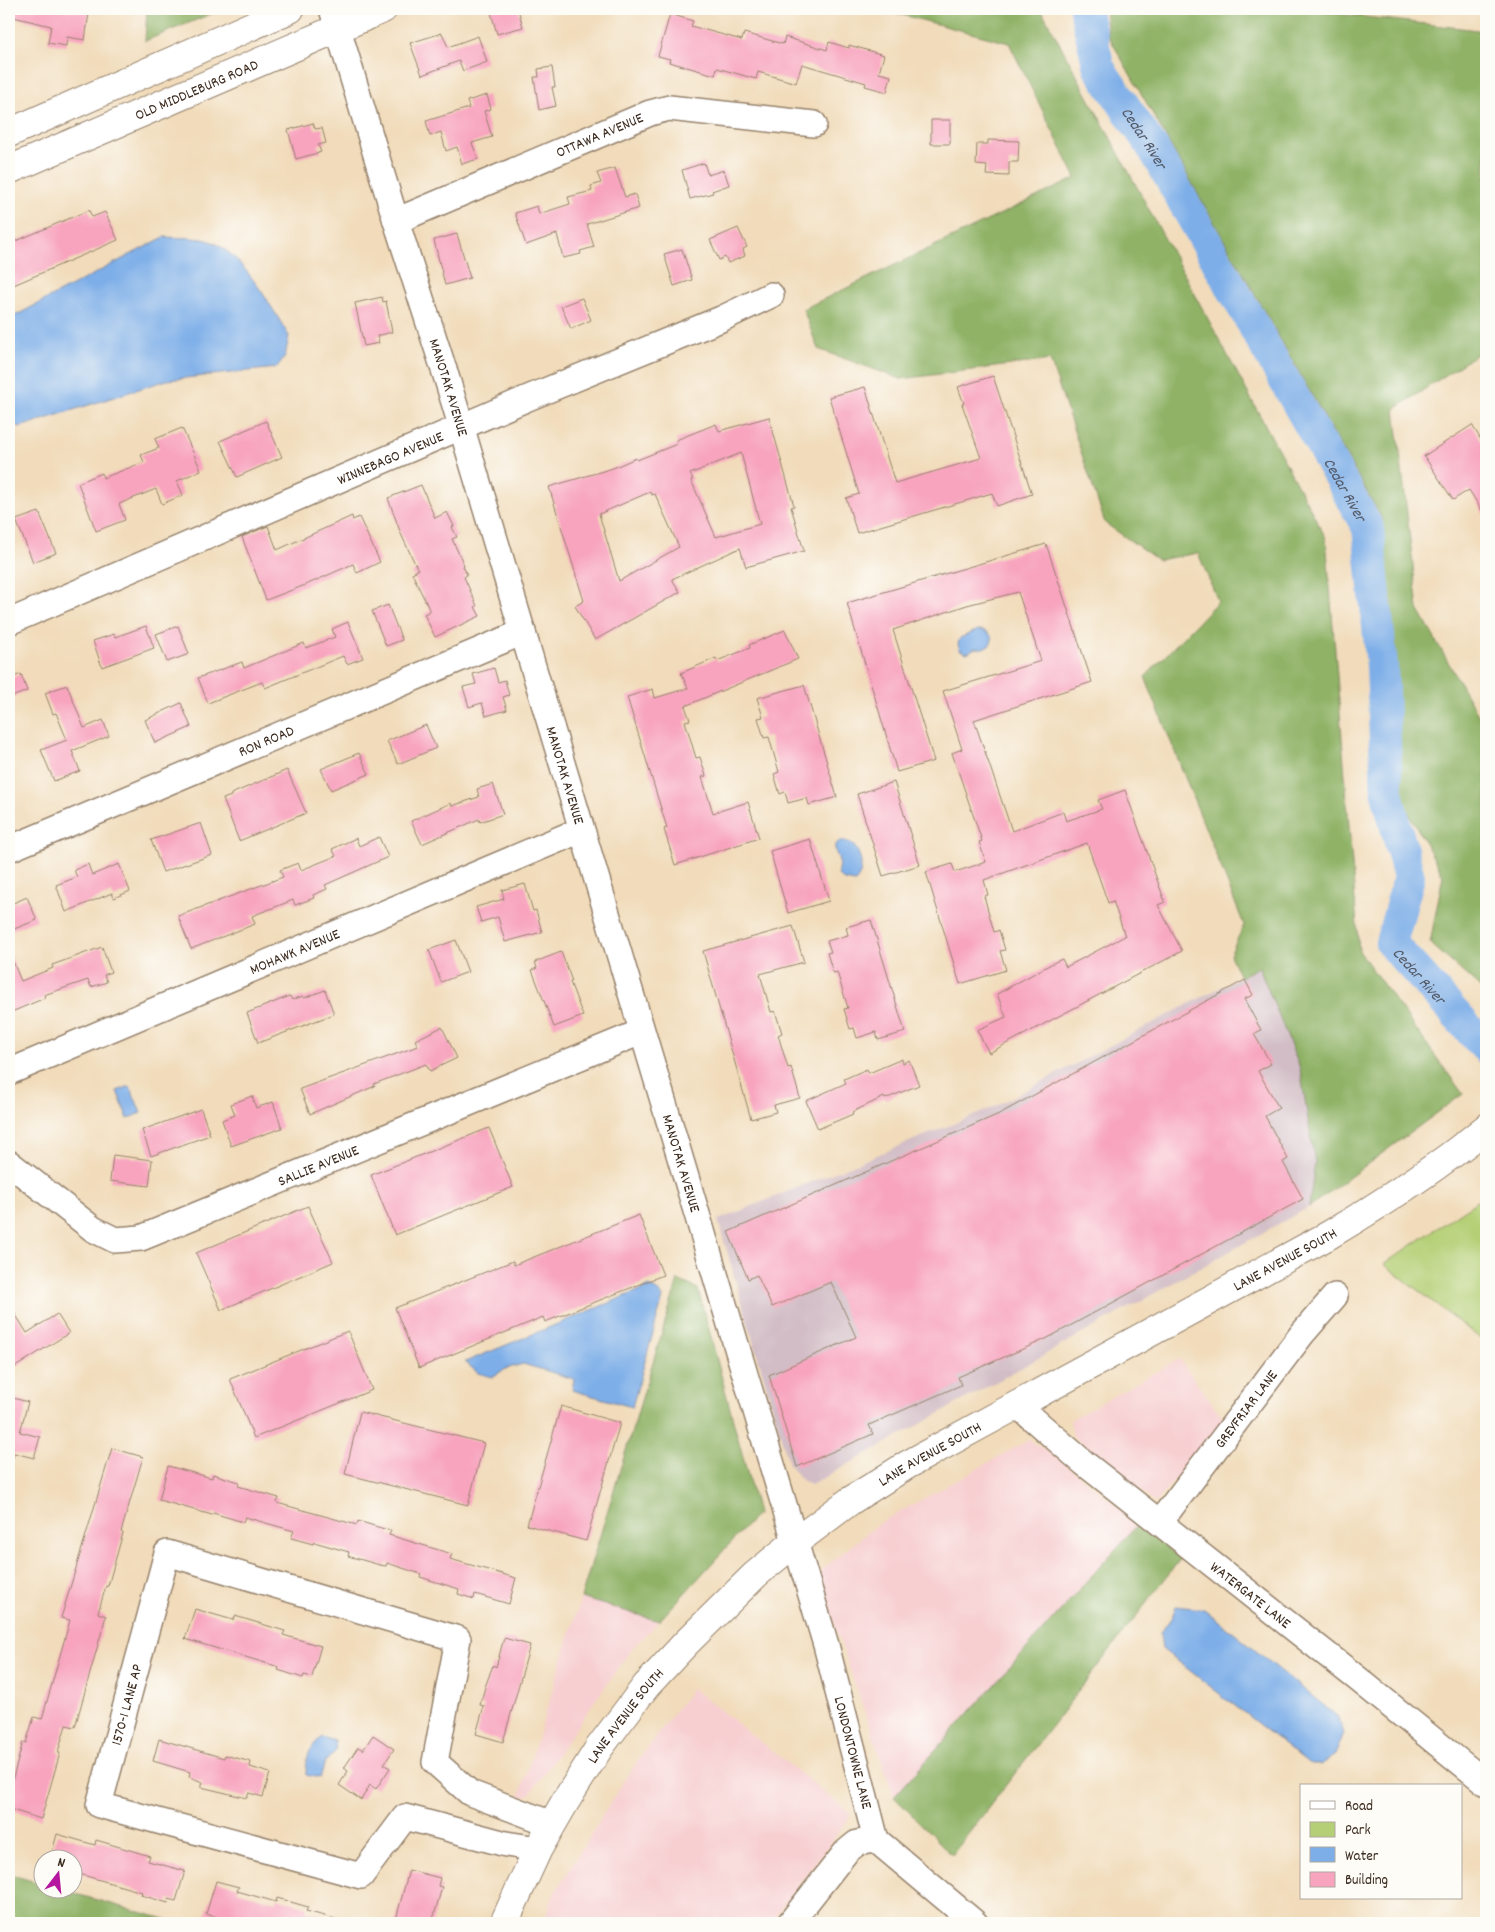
<svg xmlns="http://www.w3.org/2000/svg" width="1495" height="1932" viewBox="0 0 1495 1932" font-family="Dekko,sans-serif">
<style>
.built{fill:#f7cfd1}
.industrial{fill:#d2bdc6}
.green{fill:#b4cf75;stroke:#787c4a}
.forest{fill:#8fb266;stroke:#656e42}
.water{fill:#7daee8;stroke:#5c6c83}
.lines{fill:none;stroke-linecap:round;stroke-linejoin:round}
.river{stroke:#7daee8;stroke-width:32}
.building{fill:#f8a4bf;fill-rule:evenodd}
.minor-casing{stroke:#96826c;stroke-width:28}
.major-casing{stroke:#96826c;stroke-width:30}
.minor{stroke:#fff;stroke-width:25}
.major{stroke:#fff;stroke-width:28}
.labels{text-anchor:middle;stroke-width:4;stroke-linejoin:round;paint-order:stroke}
.street-label{font-size:15px;fill:#3b2a1e;stroke:#fdfcf7}
.water-label{font-size:16px;font-style:italic;fill:#525865;stroke:#fdfcf7}
</style>
<rect width="100%" height="100%" fill="#fdfcf7"/>
<filter id="ink" filterUnits="userSpaceOnUse"><feTurbulence type="fractalNoise" baseFrequency=".02" numOctaves="2"/><feDisplacementMap in="SourceGraphic" scale="10" xChannelSelector="R" yChannelSelector="G"/><feConvolveMatrix kernelMatrix="1 2 1 2 8 2 1 2 1" color-interpolation-filters="sRGB"/></filter>
<filter id="wash" filterUnits="userSpaceOnUse"><feTurbulence type="fractalNoise" baseFrequency=".0096" numOctaves="4" result="noise"/><feDisplacementMap in="SourceGraphic" scale="20" xChannelSelector="R" yChannelSelector="G"/><feGaussianBlur stdDeviation="1.12" result="paint"/><feColorMatrix in="noise" values="0 0 0 0 0 0 0 0 0 0 0 0 0 0 0 0 0 1.4 0 .05"/><feComposite in="paint" operator="in"/></filter>
<g filter="url(#wash)">
<rect width="100%" height="100%" fill="#f1dbba"/>
<path class="built" d="M1179 1359 1224 1419 1155 1503 1073 1436 1070 1420Z
M1029 1440 1059 1459 1138 1524 894 1797 817 1574 878 1524Z
M581 1598 659 1621 633 1647 528 1796 519 1798Z
M692 1688 852 1814 770 1923H543L554 1894 629 1773Z"/>
<path class="industrial" d="M1259 967 1300 1067 1315 1163 1309 1207 811 1485 800 1479 789 1464 718 1220 990 1109Z"/>
<path class="green" d="M1486 1195V1343L1384 1264Z"/>
<path class="forest" d="M147 9H223L145 41Z
M880 9H1041L1326 538 1359 951 1463 1094 1309 1207 1315 1163 1300 1068 1259 967 1240 977 1230 955 1244 925 1145 677 1218 601 1198 553 1158 560 1105 523 1050 360 901 379 818 349 803 309 1076 178 1009 43Z
M1105 9H1297L1486 31V348L1395 409 1418 609 1486 729V993L1430 943 1443 875 1402 801 1381 517 1108 35Z
M678 1280 698 1289 758 1513 659 1621 581 1598Z
M1138 1524 1181 1558 952 1855 894 1797Z
M9 1874 42 1884V1890H62L179 1923H9Z"/>
<path class="water" d="M164 237C178 238 194 237 207 240 240 249 272 308 289 336L285 357 276 368 167 380 20 427 9 423V319Z
M978 630C997 630 997 651 975 648L967 653 960 650 958 644 960 638Z
M840 841C859 838 868 870 855 882L844 880 838 875C837 870 839 867 839 863 839 854 829 848 840 841Z
M130 1086 141 1113 128 1119 117 1091Z
M650 1286 661 1294 663 1298 632 1407 572 1390 574 1379 523 1364 505 1369 492 1377 478 1373 465 1362Z
M1176 1606 1204 1609 1338 1717 1344 1733 1335 1755 1321 1765H1311L1162 1649 1160 1633 1172 1617Z
M322 1737 335 1741 336 1751 325 1762 320 1778 306 1775C306 1759 308 1748 322 1737Z"/>
<g class="lines">
<path class="river" id="s1" d="M1085 9 1099 68 1154 150 1368 528 1382 666 1387 793 1409 877 1391 943 1486 1048"/>
</g>
<g id="blocks">
<path class="building" d="M9 9H62L89 13 85 40 67 37 66 46 48 43 51 26 9 16Z
M490 9H518L523 27 497 34Z
M670 14 693 21 691 26 742 40 744 33 783 44 785 37 827 50 829 42 849 48V45L884 55 879 73 891 76 887 92 865 86 866 83 802 64 796 83 758 72 756 79 717 68 715 75 669 62 670 59 658 56Z
M442 33 448 47 478 36 487 62 463 71 459 61 422 75 410 43Z
M552 67 555 87H552L556 106 539 110 534 77H539L538 69Z
M487 95 491 109 484 111 492 137 472 143 478 159 462 164 457 147 446 151 441 132 430 136 426 121 469 108 467 101Z
M931 120H950V144H931Z
M313 123 315 129 322 128 326 143 318 145 321 152 296 159 288 130Z
M988 140 1019 141 1018 162H1009V176L986 175 987 166 976 165 977 144H988Z
M704 163 708 175 724 170 729 185 712 191 713 193 690 199 682 170Z
M615 168 625 197 635 194 639 208 587 224 594 247 580 251 581 254 563 258 557 234 526 245 515 213 537 206 539 214 570 204 568 197 592 191 591 186 601 183 597 173Z
M89 210 92 217 105 212 118 240 9 287V244Z
M738 228 747 247 743 249 745 256 728 263 725 257 719 260 710 240Z
M457 234 470 278 445 285 434 240Z
M682 249 692 280 674 286 664 254Z
M382 297 383 302 386 301 392 332 377 336 379 343 364 346 355 303Z
M582 298 591 320 571 329 561 306Z
M993 376 1032 494 997 506 992 493 857 533 846 498 859 494 829 397 865 387 895 483 981 458 962 404H964L958 387Z
M769 417 794 506 791 507 804 551 746 567 740 548 672 579 680 592 595 640 575 606 584 601 549 487 613 468 636 458 637 460 677 444 676 440 716 424 719 431ZM741 453 760 524 716 537 691 480 693 479 690 474ZM650 492 652 495 655 494 679 547 619 581 599 514Z
M266 421 282 457 237 477 220 441Z
M1472 425 1486 448V517L1469 490 1453 500 1424 456Z
M182 428 201 470 177 481 183 495 162 504 156 489 119 504 125 520 96 531 78 483 102 473 103 478 144 462 141 455 159 448 155 439Z
M421 485 435 518 447 512 454 526 452 527 457 537 452 539 464 565 463 566 467 575 464 577 477 606 475 607 480 616 435 637 424 614 430 611 412 573 418 570 401 534 388 498Z
M39 512 56 553 33 562 16 520Z
M352 516 353 520 359 517 380 562 357 573 353 564 308 584 266 600 242 537 268 526 277 550Z
M1046 544 1092 682 974 720 1012 831 1063 812 1066 821 1102 809 1098 800 1125 790 1165 902 1158 905 1182 951 989 1053 977 1030 1006 1017 997 994 1053 963 1062 959 1066 967 1125 936 1113 901 1108 903 1087 843 984 880 988 895 984 896 994 932 999 930 1005 950 1000 951 1006 970 960 984 950 951 926 872 952 864 955 872 986 862 979 842 982 841 952 753 962 749 943 691 1041 661 1018 592 967 605 893 630 934 761 897 772 847 603Z
M388 605 402 640 386 646 372 611Z
M348 622 363 658 347 664 343 656 265 688 262 682 208 703 198 678 242 662 244 668 304 643 306 648 335 637 332 629Z
M146 626 154 648 102 667 93 641 114 634 115 637Z
M178 626 189 654 167 662 156 634Z
M785 630 798 659 685 706 690 720 685 721 696 758 700 757 706 776 702 777 713 813 748 802 759 838 675 865 664 829 667 828 627 697 653 689 655 698 688 688 681 673 716 658 717 661 750 648 749 645Z
M494 668 498 682 505 680 509 695 503 697 507 710 486 716 482 703 469 707 463 687 476 684 473 674Z
M21 674 27 691 9 698V679Z
M67 685 84 728 103 720 109 736 72 751 80 771 54 781 41 750 67 740 56 713 53 714 45 693Z
M804 685 837 797 809 805 807 798 788 803 785 792 780 794 774 774 779 772 769 737 764 738 758 718 763 717 757 698Z
M181 703 191 727 155 743 145 720Z
M426 725 436 748 398 764 387 741Z
M359 753 369 774 331 790 321 769Z
M287 770 306 813 239 841 223 799 231 796V794Z
M894 782 920 865 883 876 857 794Z
M493 784 503 814 480 822 479 819 422 844 411 821 451 803 452 806 479 797 477 789Z
M201 823 212 855 163 872 151 840Z
M379 837 388 857 325 885 327 889 313 895 314 898 295 905 293 900 252 916 255 924 191 949 178 916 283 877 280 870 298 863 301 870 336 856 332 849 356 838 359 846Z
M810 839 829 901 788 913 770 851Z
M88 864 92 875 119 864 130 891 114 898 112 893 66 912 56 885 77 877 74 870Z
M525 884 533 911 536 910 542 932 505 942 498 917 481 922 476 907 504 899 502 890Z
M27 897 37 920 9 931V905Z
M871 920 905 1032 878 1040 876 1032 857 1038 854 1028 850 1029 844 1009 848 1008 837 972 833 973 827 953 831 952 827 941 848 935 846 927Z
M793 926 804 962 760 974 771 1012 775 1011 782 1033 778 1035 788 1068 791 1067 800 1098 774 1105 776 1112 751 1119 703 951Z
M456 940 468 972 441 982 429 950Z
M102 947 111 972 104 975 107 982 91 987 88 980 44 995 45 998 9 1013V952L21 981 53 968 52 965Z
M561 952 572 981 570 982 583 1016 554 1027 532 970 537 968 535 962Z
M1245 980 1253 995 1244 999 1261 1030 1254 1034 1271 1064 1258 1071 1279 1108 1265 1116 1288 1159 1283 1162 1303 1199 1046 1339 958 1377 961 1385 869 1425 873 1434 797 1467 769 1375 856 1337 831 1282 772 1307 757 1275 748 1279 728 1232 999 1114Z
M325 990 334 1014 258 1043 247 1013 290 996 292 1000 303 996 304 998Z
M442 1027 457 1058 430 1071 426 1064 374 1084 375 1086 310 1114 300 1089 418 1046 415 1040Z
M902 1059 903 1063 909 1060 919 1085 885 1099 884 1097 852 1112 853 1114 818 1129 806 1101 846 1083 844 1079 867 1069 869 1073Z
M252 1096 256 1108 273 1102 282 1128 231 1146 222 1120 235 1115 231 1104Z
M201 1109 210 1135 151 1156 142 1130Z
M489 1128 513 1187 395 1235 371 1175Z
M113 1155 152 1160 149 1186 110 1181Z
M308 1206 333 1262 221 1310 196 1253Z
M639 1215 663 1275 545 1322 543 1317 419 1368 395 1308 513 1261 514 1265Z
M9 1304 27 1333 57 1314 69 1333 9 1371Z
M348 1331 372 1390 254 1438 230 1379Z
M9 1397 28 1402 20 1432 40 1437 34 1458 14 1453 13 1458 9 1457Z
M561 1406 620 1423 586 1541 527 1525Z
M360 1412 484 1443 468 1505 345 1474Z
M112 1448 143 1457 121 1532 123 1533 108 1586H106L98 1613 106 1616 89 1677 75 1727 66 1725 58 1752 60 1753 41 1819 9 1809V1792L23 1742 26 1743 34 1717 42 1719 70 1620 61 1618Z
M168 1466 212 1478 213 1474 239 1482 238 1486 279 1498 277 1503 357 1525 358 1521 391 1531 389 1535 452 1554 450 1559 516 1578 509 1604 475 1594 474 1599 458 1594 459 1589 420 1577 421 1574 387 1563 386 1566 380 1565 348 1556 349 1552 314 1542 313 1544 291 1538 294 1531 245 1517 243 1522 213 1513 212 1515 159 1500Z
M195 1609 233 1620 235 1616 285 1631 283 1635 321 1646 312 1677 304 1675 303 1678 278 1670 279 1667 185 1639Z
M504 1638 530 1645 503 1742 476 1734 484 1706 480 1705 485 1687 493 1665 496 1667Z
M373 1735 394 1749 384 1764 390 1768 376 1789 370 1785 361 1800 339 1785 348 1771 344 1768 358 1747 363 1750Z
M159 1739 224 1758 225 1755 251 1762 250 1767 270 1773 263 1797 249 1793 247 1798 201 1787 203 1782 189 1777 190 1772 153 1761Z
M57 1834 95 1845 96 1840 150 1856 148 1861 185 1871 176 1901 169 1899 168 1903 141 1895 142 1892 72 1872V1860H50Z
M409 1870 440 1878 438 1886 442 1887 432 1923H395Z
M216 1881 239 1887 237 1891 276 1902 277 1898 308 1907 306 1911 336 1919 335 1923H232V1921L206 1914Z"/>
</g>
</g>
<g filter="url(#ink)">
<use href="#blocks" fill-opacity="0" stroke="#96826c" stroke-width="1"/>
<g class="lines">
<g class="minor-casing">
<g id="minor">
<path id="s2" d="M332 9 396 221 447 379 826 1645 876 1840 975 1923"/>
<path id="s3" d="M396 221 650 113 669 108 814 124"/>
<path id="s4" d="M9 622 528 398 721 319 771 295"/>
<path id="s5" d="M9 849 523 632"/>
<path id="s6" d="M9 1072 581 830"/>
<path id="s7" d="M9 1163 93 1229 115 1240 141 1238 641 1032"/>
<path id="s8" d="M1017 1405 1084 1463 1358 1679 1486 1783"/>
<path id="s9" d="M1160 1522 1302 1334 1335 1296"/>
<path id="s10" d="M538 1849 506 1844 405 1817 361 1876 99 1805 167 1553 458 1639 435 1762 470 1793 552 1824"/>
<path d="M790 1923 846 1852 857 1843 876 1840"/>
</g>
</g>
<g class="major-casing">
<g id="major">
<path d="M9 133 290 9"/>
<path id="s11" d="M9 170 383 9"/>
<path id="s12" d="M504 1923 538 1849 565 1802 599 1748 646 1686 686 1643 755 1575 794 1543 850 1501 907 1465 1329 1235C1383 1203 1437 1168 1486 1128"/>
</g>
</g>
<use href="#minor" class="minor"/>
<use href="#major" class="major"/>
</g>
</g>
<g class="labels">
<g class="street-label">
<text dy="5" stroke="none"><textPath href="#s11" startOffset="204">OLD MIDDLEBURG ROAD</textPath></text>
<text dy="5" stroke="none"><textPath href="#s3" startOffset="221">OTTAWA AVENUE</textPath></text>
<text dy="5" stroke="none"><textPath href="#s2" startOffset="396">MANOTAK AVENUE</textPath></text>
<text dy="5" stroke="none"><textPath href="#s4" startOffset="415">WINNEBAGO AVENUE</textPath></text>
<text dy="5" stroke="none"><textPath href="#s5" startOffset="279">RON ROAD</textPath></text>
<text dy="5" stroke="none"><textPath href="#s2" startOffset="801">MANOTAK AVENUE</textPath></text>
<text dy="5" stroke="none"><textPath href="#s6" startOffset="310">MOHAWK AVENUE</textPath></text>
<text dy="5" stroke="none"><textPath href="#s2" startOffset="1206">MANOTAK AVENUE</textPath></text>
<text dy="5" stroke="none"><textPath href="#s7" startOffset="349">SALLIE AVENUE</textPath></text>
<text dy="5" stroke="none"><textPath href="#s12" startOffset="1051">LANE AVENUE SOUTH</textPath></text>
<text dy="5" stroke="none"><textPath href="#s9" startOffset="142">GREYFRIAR LANE</textPath></text>
<text dy="5" stroke="none"><textPath href="#s12" startOffset="646">LANE AVENUE SOUTH</textPath></text>
<text dy="5" stroke="none"><textPath href="#s8" startOffset="301">WATERGATE LANE</textPath></text>
<text dy="5" stroke="none"><textPath href="#s10" startOffset="586">1570-1 LANE AP</textPath></text>
<text dy="5" stroke="none"><textPath href="#s12" startOffset="241">LANE AVENUE SOUTH</textPath></text>
<text dy="5" stroke="none"><textPath href="#s2" startOffset="1820">LONDONTOWNE LANE</textPath></text>
</g>
<g class="water-label">
<text dy="6" stroke="none"><textPath href="#s1" startOffset="144">Cedar River</textPath></text>
<text dy="6" stroke="none"><textPath href="#s1" startOffset="549">Cedar River</textPath></text>
<text dy="6" stroke="none"><textPath href="#s1" startOffset="1058">Cedar River</textPath></text>
</g>
</g>
<rect width="1495" height="1932" fill="none" stroke="#fdfcf7" stroke-width="30"/>
<rect x="1300" y="1784" width="162" height="115" fill="#fdfcf7" stroke="#afa8a0"/>
<rect x="1310" y="1801" width="25" height="8" fill="#ffffff" stroke="#afa8a0"/>
<text x="1345" y="1810" font-size="15" fill="#3b2a1e">Road</text>
<rect x="1310" y="1822" width="25" height="15" fill="#b4cf75" stroke="#afa8a0"/>
<text x="1345" y="1834" font-size="15" fill="#3b2a1e">Park</text>
<rect x="1310" y="1847" width="25" height="15" fill="#7daee8" stroke="#afa8a0"/>
<text x="1345" y="1860" font-size="15" fill="#3b2a1e">Water</text>
<rect x="1310" y="1872" width="25" height="15" fill="#f8a4bf" stroke="#afa8a0"/>
<text x="1345" y="1884" font-size="15" fill="#3b2a1e">Building</text>
<g transform="translate(58 1874) rotate(16)"><circle r="24" fill="#fdfcf7" stroke="#afa8a0"/>
<path d="M0-4L9 19L0 12L-9 19Z" fill="#b5179e"/>
<text y="-8" font-size="14" font-weight="bold" text-anchor="middle" fill="#3b2a1e">N</text>
</g>
</svg>
